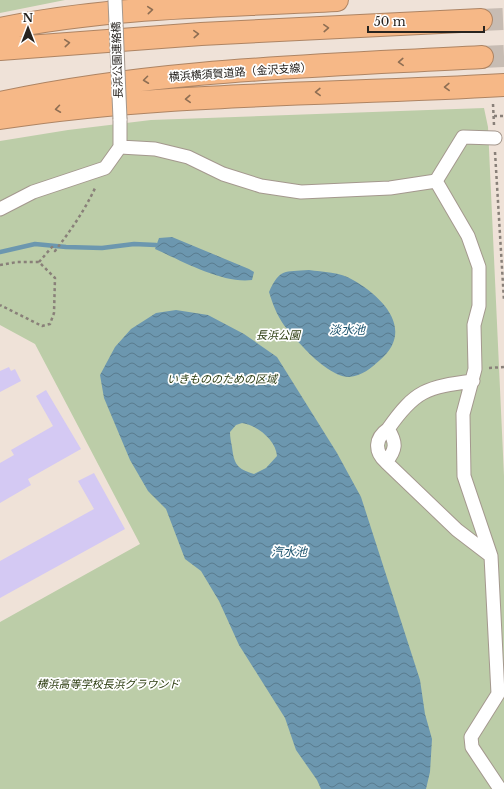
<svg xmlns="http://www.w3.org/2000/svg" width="504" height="789" viewBox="0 0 504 789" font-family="'Libre Baskerville','Noto Sans JP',serif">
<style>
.green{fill:#bccda8}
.water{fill:url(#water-waves);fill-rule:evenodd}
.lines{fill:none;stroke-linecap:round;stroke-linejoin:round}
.stream{stroke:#6c97af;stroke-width:4.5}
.building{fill:#d4c9f3}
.motorway-tunnel{stroke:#c7bcb3;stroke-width:22;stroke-dasharray:22 11;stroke-linecap:butt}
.pedestrian-casing{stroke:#a4988e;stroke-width:15}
.motorway-casing{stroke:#ae8463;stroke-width:24}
.path{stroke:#898079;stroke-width:2.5;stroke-dasharray:3 3;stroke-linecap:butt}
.pedestrian{stroke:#fff;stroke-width:13}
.motorway{stroke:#f6b887;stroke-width:22}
.pedestrian-bridge-casing{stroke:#a4988e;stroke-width:15;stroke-linecap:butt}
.pedestrian-bridge{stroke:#fff;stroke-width:13}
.oneway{stroke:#8e6e53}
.labels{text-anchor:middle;stroke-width:3.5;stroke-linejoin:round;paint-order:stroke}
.street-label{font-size:11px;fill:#27231f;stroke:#fff}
.park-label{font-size:11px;font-style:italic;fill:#2a3b0e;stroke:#fff}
.water-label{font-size:12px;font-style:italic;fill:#1c536d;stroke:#fff}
</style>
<defs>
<pattern id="water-waves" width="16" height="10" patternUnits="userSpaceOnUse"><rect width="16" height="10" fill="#6c97af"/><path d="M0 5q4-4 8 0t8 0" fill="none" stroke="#597b8e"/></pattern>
</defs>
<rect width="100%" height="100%" fill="#efe2d8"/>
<path class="green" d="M0 0H65L0 13Z
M484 108 488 127 504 476V789H0V622L140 544 35 344 0 325V141L68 130 151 120Z"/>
<path class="water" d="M172 237 249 269 254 272 252 280C223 284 182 261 155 249L159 238Z
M309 270C323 272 340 272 353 280 383 297 415 330 380 360 371 368 362 376 349 377 334 377 313 358 304 348 285 328 277 319 269 292 280 268 284 272 309 270Z
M176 310 208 315 244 334 277 357 337 453 361 497 420 680 425 714 432 739 430 772 426 789H321L317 780 296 750 285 718 239 645 219 601 201 571 185 559 166 509 148 491 130 460 104 398 100 375 115 347 131 329 156 313ZM242 423C257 425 276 440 277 456L266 468 254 474C237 469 234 464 232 447 231 442 230 437 230 432L236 425Z"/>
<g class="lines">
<path class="stream" d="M0 252 35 244 66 247 102 248 134 244 156 245"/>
</g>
<path class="building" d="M9 367 11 371 15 369 21 381 0 392V371Z
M46 390 81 449 28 479 31 485 0 503V463L14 455 11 450 53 426 36 396Z
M94 473 125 529 0 598V561L94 509 78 481Z"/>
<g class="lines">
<path class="motorway-tunnel" d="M481 20 504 19
M482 57 504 56"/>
<g class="pedestrian-casing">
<path id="pedestrian" d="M120 147 155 149 188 157 223 174 261 186 301 192 390 188 436 181 468 236 479 267V306L474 325 475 369 463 414 464 476 491 556 498 694 471 737 472 747 500 789
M436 181 463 137 495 138
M0 209 33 192 105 168 120 147V119
M473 381C427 387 415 390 388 429 397 443 396 450 386 462L457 530 491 556
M386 462C374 451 375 438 388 429"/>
</g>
<g class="motorway-casing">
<path id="motorway" d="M0 29C110 6 225 6 337 0
M0 49 201 34 481 20
M0 103C158 69 321 66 482 57
M0 118C167 92 336 95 504 85"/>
</g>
<path class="path" d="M493 104 494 125
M494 116H504
M495 152 504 301
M39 262 52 247 55 251C71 230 85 210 96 186
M0 265 17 262H39L55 278 54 313 50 324 42 326 0 305
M489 368 504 367"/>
<use href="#pedestrian" class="pedestrian"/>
<use href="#motorway" class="motorway"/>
<g class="pedestrian-bridge-casing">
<path id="pedestrian-bridge" d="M115 0 120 119"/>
</g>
<use href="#pedestrian-bridge" class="pedestrian-bridge"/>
</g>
<defs><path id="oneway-chevron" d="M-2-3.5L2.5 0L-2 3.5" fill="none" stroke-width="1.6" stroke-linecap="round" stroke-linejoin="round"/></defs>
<g class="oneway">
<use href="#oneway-chevron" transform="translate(150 10) rotate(-5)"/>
<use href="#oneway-chevron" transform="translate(326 28) rotate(-3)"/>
<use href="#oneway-chevron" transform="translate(196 34) rotate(-3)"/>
<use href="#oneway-chevron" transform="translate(67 43) rotate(-5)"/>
<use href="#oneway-chevron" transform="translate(401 62) rotate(177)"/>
<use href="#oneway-chevron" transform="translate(146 80) rotate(173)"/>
<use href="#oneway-chevron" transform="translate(447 87) rotate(178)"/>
<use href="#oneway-chevron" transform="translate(318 92) rotate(178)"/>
<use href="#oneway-chevron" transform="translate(188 99) rotate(177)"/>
<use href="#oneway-chevron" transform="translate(58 109) rotate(172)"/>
</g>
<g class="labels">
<g class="street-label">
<text transform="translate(117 60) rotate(-92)" y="4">長浜公園連絡橋</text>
<text transform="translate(240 72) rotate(-4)" y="4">横浜横須賀道路（金沢支線）</text>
</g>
<g class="park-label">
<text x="278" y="339">長浜公園</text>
<text x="222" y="383">いきもののための区域</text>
<text x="108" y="688">横浜高等学校長浜グラウンド</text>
</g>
<g class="water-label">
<text x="347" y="334">淡水池</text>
<text x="289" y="556">汽水池</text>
</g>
</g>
<g transform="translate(28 28)" stroke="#ffffff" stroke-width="3" paint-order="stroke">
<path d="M0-3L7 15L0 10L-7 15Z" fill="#27231f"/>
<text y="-6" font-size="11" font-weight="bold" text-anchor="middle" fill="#27231f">N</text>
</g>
<path d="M368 26v6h116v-6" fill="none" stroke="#27231f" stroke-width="2"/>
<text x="374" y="26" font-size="12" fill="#27231f" stroke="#ffffff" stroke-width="3" paint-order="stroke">50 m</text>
</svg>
